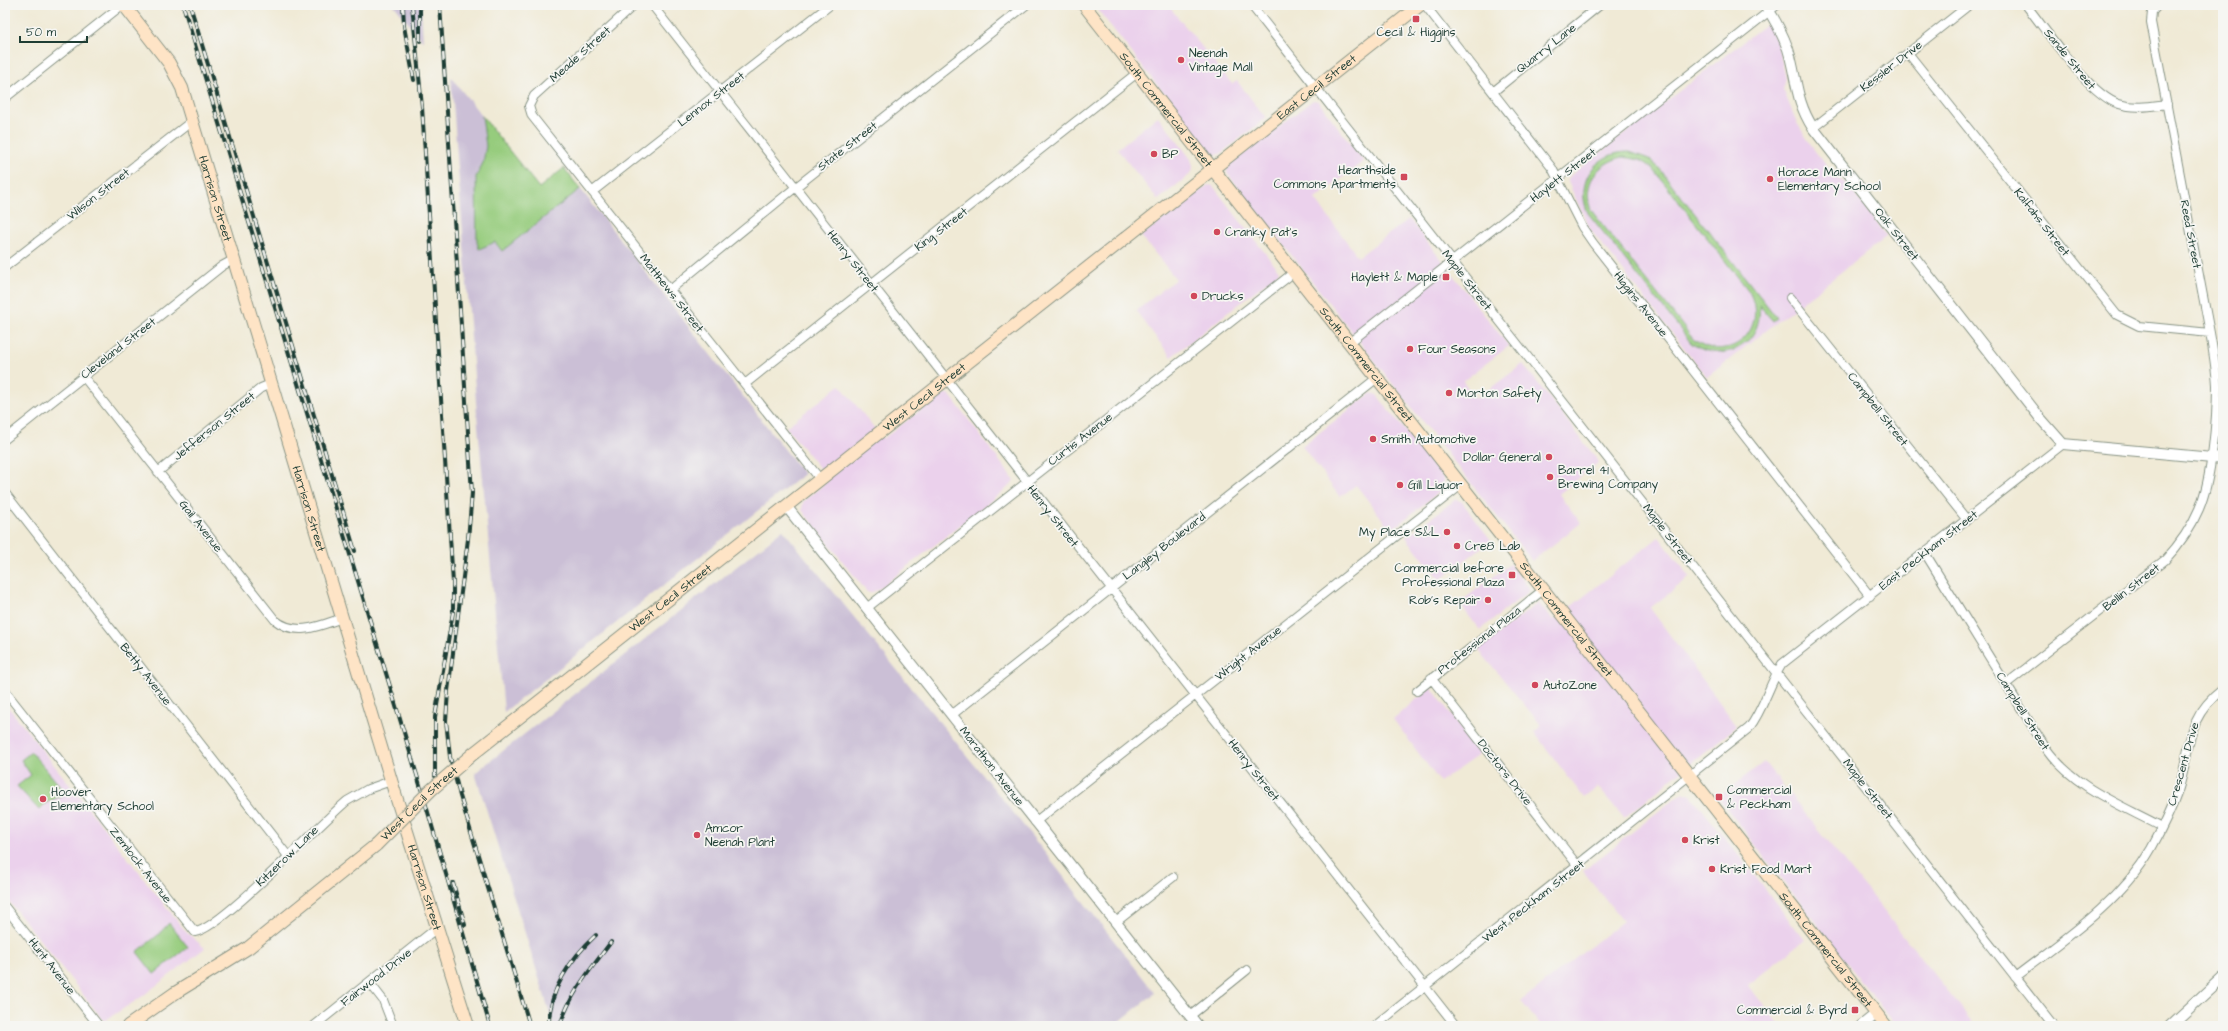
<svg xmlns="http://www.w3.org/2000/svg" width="2228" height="1031" viewBox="0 0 2228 1031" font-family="'Architects Daughter',sans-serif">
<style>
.built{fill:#ebd1ec}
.industrial{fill:#cbbfd6}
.green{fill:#96cc7d;stroke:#5a8458;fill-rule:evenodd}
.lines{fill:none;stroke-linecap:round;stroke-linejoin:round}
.minor-casing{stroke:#889485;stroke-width:10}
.tertiary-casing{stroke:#889485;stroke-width:12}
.secondary-casing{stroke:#889485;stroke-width:14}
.minor{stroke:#fff;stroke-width:8}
.tertiary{stroke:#fff;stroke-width:10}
.secondary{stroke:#fee4c6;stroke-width:12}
.rail-casing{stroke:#1f3d34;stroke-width:4}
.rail{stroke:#f6f6f2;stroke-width:2.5;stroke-dasharray:8;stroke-linecap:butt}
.secondary-bridge-casing{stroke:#889485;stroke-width:14;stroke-linecap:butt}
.secondary-bridge{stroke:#fee4c6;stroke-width:12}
.poi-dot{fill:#d1495b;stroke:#f6f6f2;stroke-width:1.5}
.labels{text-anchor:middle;stroke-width:3.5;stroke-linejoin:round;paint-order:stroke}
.poi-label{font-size:12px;fill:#1f3d34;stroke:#f6f6f2;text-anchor:start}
.street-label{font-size:12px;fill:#1f3d34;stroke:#f6f6f2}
</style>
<rect width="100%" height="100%" fill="#f6f6f2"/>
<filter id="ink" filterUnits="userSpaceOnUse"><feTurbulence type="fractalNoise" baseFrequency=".025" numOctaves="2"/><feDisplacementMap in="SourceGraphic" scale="8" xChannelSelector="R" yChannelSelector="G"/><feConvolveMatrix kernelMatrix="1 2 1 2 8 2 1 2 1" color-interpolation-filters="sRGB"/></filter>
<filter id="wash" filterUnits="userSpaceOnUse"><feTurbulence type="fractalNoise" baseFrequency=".012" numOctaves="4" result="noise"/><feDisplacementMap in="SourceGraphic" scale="16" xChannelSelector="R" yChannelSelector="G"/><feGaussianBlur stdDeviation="0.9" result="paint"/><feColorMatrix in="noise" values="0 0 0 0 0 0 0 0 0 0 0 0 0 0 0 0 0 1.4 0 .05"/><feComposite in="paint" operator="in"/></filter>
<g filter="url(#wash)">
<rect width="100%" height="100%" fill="#f0ead6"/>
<path class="built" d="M1104 5H1168L1232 84 1237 81 1266 118 1220 154 1214 155 1211 153 1098 10Z
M1766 24 1770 26 1777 42 1786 79 1783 89 1797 123 1815 151 1834 175 1848 185 1887 236 1707 377 1590 229 1568 182V179L1571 175Z
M1313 100 1318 101 1364 161 1315 199 1358 257 1409 219 1509 346 1463 381 1476 399 1523 364 1599 462 1559 494 1581 523 1532 561 1227 173 1228 166Z
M1158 116 1191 159 1193 166 1192 173 1158 200 1117 149Z
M1208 185 1213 186 1279 271 1278 273 1171 357 1136 311 1176 279 1141 236Z
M840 385 883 439 942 394H949L1014 480 1011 485 879 589 870 593 867 592 802 510 803 502 829 480 786 427Z
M1371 393 1377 395 1444 479V488L1438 493 1391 530 1356 485 1340 497 1302 446Z
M1456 499 1462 502 1491 540 1440 580 1406 537Z
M1659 537 1690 577 1650 608 1737 726 1624 818 1598 787 1584 798 1534 732 1542 726 1478 649 1538 603 1554 620Z
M1510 564 1528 587V592L1480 630 1459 603Z
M1431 687 1480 754 1440 782 1393 719Z
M5 703 186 932 205 948 140 998 104 1021 5 896Z
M1764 762 1960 1006 1976 1026H1897L1882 1008 1718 797Z
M1683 792 1691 795 1805 940 1748 985 1780 1026H1541L1521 1001 1623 921 1583 871Z"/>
<path class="industrial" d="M394 5H421L423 42Z
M451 77 539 188 564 168 804 474 504 712 477 415Z
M783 530 1012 811 1155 993 1114 1026H554L475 773Z"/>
<path class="green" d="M482 116 539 188 564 168 580 189 502 251 495 242 479 249 477 242 476 177 483 163 486 146Z
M1630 152 1649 159 1659 168 1777 318 1773 321 1759 305C1764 345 1722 366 1691 343L1588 213C1574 182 1596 151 1630 152ZM1623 157 1640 160 1653 169 1748 290C1771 329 1729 367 1693 339L1591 210C1582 183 1597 163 1623 157Z
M31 752 66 793 46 803 39 810 17 786 31 775 21 760Z
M169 923 188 947 154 974 137 952 158 935Z"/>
</g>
<g filter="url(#ink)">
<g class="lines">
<g class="minor-casing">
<path id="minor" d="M634 5 534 96 529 106 532 116 820 479
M652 5 1456 1026
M1251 5 2054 1026
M1425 5 1552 168 1582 227 1593 243 1870 596
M2026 5C2047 31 2089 95 2119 104 2135 109 2151 106 2167 104
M1908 53 2117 315 2139 326 2210 333
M1493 92 1600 5
M5 98 122 5
M1813 128 1969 5
M592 192 830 5
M5 267 192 121
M670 290 786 195 1026 5
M1790 298 1967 520
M1349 343 1777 5
M83 376 275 620C296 637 319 626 342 618
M745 384 1137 73
M5 439 222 266 233 260
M158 472 261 388 271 384
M5 493 288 856
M1925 553 2045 747C2074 788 2119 804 2162 827
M868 607 1293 273
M1431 678 1578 866
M2006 684 2165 560C2179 545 2191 528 2199 509 2212 479 2217 418 2217 385 2216 368 2213 350 2210 333L2151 22 2152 12 2158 5
M5 691 195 932C221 929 319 824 347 801L368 789 391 781
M1417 691 1543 590
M953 714 1377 378
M1035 822 1461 485
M5 907 99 1026
M1116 922 1173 877
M2015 977C2063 940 2120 903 2151 849 2161 831 2171 811 2178 791 2192 749 2183 720 2223 689
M369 982 383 1000 393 1026
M1190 1016 1247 970
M314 1026 438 927
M1375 1026 1749 728C1764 709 1769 684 1782 664L2063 444"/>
</g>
<g class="tertiary-casing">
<path id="tertiary" d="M1765 5C1775 19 1782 33 1788 49 1797 78 1795 100 1813 128L2041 419 2063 444 2223 459
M786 506 1198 1026
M1861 1026 1876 1014
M2170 1026 2223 977"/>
</g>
<g class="secondary-casing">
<g id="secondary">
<path id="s1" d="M124 5 169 63 182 88 394 790 468 1026"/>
<path id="s2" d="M1084 5 1886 1026"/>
<path id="s3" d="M474 753 1420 5"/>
<path d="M128 1026 175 993 248 948 376 845"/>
</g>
</g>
<use href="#minor" class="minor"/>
<use href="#tertiary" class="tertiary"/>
<use href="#secondary" class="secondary"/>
<g class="rail-casing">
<path id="rail" d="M183 5 423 795 490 1026
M190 5 355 551
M403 5 404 26 414 80
M412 5 422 107 453 583V612L435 717V776
M440 5 472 493 468 539 448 691 446 721 450 757 460 796 530 1026
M420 41V5
M453 883 465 925
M549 1026C548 991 571 958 596 935
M560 1026C570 993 591 969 611 942"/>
</g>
<use href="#rail" class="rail"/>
<g class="secondary-bridge-casing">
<g id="secondary-bridge">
<path id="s4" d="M376 845 431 790 474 753"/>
</g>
</g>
<use href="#secondary-bridge" class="secondary-bridge"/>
</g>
</g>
<g class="poi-dot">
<rect x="1412" y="15" width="8" height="8" rx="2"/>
<circle cx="1181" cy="60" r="4"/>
<circle cx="1154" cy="154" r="4"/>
<rect x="1400" y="173" width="8" height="8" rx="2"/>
<circle cx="1770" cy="179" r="4"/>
<circle cx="1217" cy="232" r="4"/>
<rect x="1442" y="273" width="8" height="8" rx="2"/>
<circle cx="1194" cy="296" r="4"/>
<circle cx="1410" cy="349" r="4"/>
<circle cx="1449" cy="393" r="4"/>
<circle cx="1373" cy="439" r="4"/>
<circle cx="1549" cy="457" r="4"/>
<circle cx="1550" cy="477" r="4"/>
<circle cx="1400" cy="485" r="4"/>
<circle cx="1447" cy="532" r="4"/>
<circle cx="1457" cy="546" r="4"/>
<rect x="1508" y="571" width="8" height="8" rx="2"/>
<circle cx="1488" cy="600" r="4"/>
<circle cx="1535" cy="685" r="4"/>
<rect x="1715" y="793" width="8" height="8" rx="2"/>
<circle cx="43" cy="799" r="4"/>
<circle cx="697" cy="835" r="4"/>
<circle cx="1685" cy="840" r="4"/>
<circle cx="1712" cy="869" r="4"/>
<rect x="1851" y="1006" width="8" height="8" rx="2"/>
</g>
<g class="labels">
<g class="poi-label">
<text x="1416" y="36" text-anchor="middle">Cecil &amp; Higgins</text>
<text x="1189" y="57">Neenah<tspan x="1189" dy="14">Vintage Mall</tspan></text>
<text x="1162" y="158">BP</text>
<text x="1396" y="174" text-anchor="end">Hearthside<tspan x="1396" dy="14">Commons Apartments</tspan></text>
<text x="1778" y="176">Horace Mann<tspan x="1778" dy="14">Elementary School</tspan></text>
<text x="1225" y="236">Cranky Pat's</text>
<text x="1438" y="281" text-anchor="end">Haylett &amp; Maple</text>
<text x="1202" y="300">Drucks</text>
<text x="1418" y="353">Four Seasons</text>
<text x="1457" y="397">Morton Safety</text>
<text x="1381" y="443">Smith Automotive</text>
<text x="1541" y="461" text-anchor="end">Dollar General</text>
<text x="1558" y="474">Barrel 41<tspan x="1558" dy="14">Brewing Company</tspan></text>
<text x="1408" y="489">Gill Liquor</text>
<text x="1439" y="536" text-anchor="end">My Place S&amp;L</text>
<text x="1465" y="550">Cre8 Lab</text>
<text x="1504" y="572" text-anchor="end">Commercial before<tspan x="1504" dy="14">Professional Plaza</tspan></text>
<text x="1480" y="604" text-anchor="end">Rob's Repair</text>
<text x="1543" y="689">AutoZone</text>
<text x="1727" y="794">Commercial<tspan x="1727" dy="14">&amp; Peckham</tspan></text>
<text x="51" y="796">Hoover<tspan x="51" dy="14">Elementary School</tspan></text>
<text x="705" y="832">Amcor<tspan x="705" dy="14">Neenah Plant</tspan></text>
<text x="1693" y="844">Krist</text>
<text x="1720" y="873">Krist Food Mart</text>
<text x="1847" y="1014" text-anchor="end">Commercial &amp; Byrd</text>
</g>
<g class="street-label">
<text transform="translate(1546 48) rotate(-38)" y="4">Quarry Lane</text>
<text transform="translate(580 54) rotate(-42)" y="4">Meade Street</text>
<text transform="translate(2070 59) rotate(51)" y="4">Sande Street</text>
<text transform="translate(1891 66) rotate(-38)" y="4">Kessler Drive</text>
<text dy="4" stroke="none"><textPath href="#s3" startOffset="1074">East Cecil Street</textPath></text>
<text transform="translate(711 99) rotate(-38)" y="4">Lennox Street</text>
<text dy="4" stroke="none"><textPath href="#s2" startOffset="133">South Commercial Street</textPath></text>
<text transform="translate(847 146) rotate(-38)" y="4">State Street</text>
<text transform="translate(1563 175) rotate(-38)" y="4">Haylett Street</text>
<text transform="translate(98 194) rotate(-38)" y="4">Wilson Street</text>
<text dy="4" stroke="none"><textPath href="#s1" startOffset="217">Harrison Street</textPath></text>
<text transform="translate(2042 222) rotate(52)" y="4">Kalfahs Street</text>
<text transform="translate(941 229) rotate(-38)" y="4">King Street</text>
<text transform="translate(1897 234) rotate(52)" y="4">Oak Street</text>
<text transform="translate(2191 234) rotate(79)" y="4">Reed Street</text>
<text transform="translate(853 261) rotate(52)" y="4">Henry Street</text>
<text transform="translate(1467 280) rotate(52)" y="4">Maple Street</text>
<text transform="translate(672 293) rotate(52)" y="4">Matthews Street</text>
<text transform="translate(1641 304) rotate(52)" y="4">Higgins Avenue</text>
<text transform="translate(118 348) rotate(-38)" y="4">Cleveland Street</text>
<text dy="4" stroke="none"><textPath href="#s2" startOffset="457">South Commercial Street</textPath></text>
<text dy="4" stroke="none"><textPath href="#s3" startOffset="574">West Cecil Street</textPath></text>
<text transform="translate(1878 409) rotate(52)" y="4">Campbell Street</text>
<text transform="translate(214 426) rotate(-39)" y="4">Jefferson Street</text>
<text transform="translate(1080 439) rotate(-38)" y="4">Curtis Avenue</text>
<text dy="4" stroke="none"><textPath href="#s1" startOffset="541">Harrison Street</textPath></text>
<text transform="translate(1053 516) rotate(52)" y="4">Henry Street</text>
<text transform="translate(201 526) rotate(52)" y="4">Gail Avenue</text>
<text transform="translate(1668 534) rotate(52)" y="4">Maple Street</text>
<text transform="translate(1164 546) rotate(-38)" y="4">Langley Boulevard</text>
<text transform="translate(1928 550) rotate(-38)" y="4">East Peckham Street</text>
<text transform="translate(2131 587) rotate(-38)" y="4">Bellin Street</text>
<text dy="4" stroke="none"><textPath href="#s3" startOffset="250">West Cecil Street</textPath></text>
<text dy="4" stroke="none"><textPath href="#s2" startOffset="781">South Commercial Street</textPath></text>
<text transform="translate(1479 640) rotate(-38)" y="4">Professional Plaza</text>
<text transform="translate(1248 653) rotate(-38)" y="4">Wright Avenue</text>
<text transform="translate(146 674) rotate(52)" y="4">Betty Avenue</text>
<text transform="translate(2023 711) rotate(58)" y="4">Campbell Street</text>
<text transform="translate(2183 764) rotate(-74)" y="4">Crescent Drive</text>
<text transform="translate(992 766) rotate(52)" y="4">Marathon Avenue</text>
<text transform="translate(1254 770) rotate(52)" y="4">Henry Street</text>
<text transform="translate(1505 772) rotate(52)" y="4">Doctors Drive</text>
<text transform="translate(1868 789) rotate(52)" y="4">Maple Street</text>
<text dy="4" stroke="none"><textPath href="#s4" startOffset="60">West Cecil Street</textPath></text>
<text transform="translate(287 856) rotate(-44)" y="4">Kitzerow Lane</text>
<text transform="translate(141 865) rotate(52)" y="4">Zemlock Avenue</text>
<text dy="4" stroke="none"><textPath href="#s1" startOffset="937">Harrison Street</textPath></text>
<text transform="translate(1533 901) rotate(-38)" y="4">West Peckham Street</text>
<text dy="4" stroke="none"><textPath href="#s2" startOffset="1201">South Commercial Street</textPath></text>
<text transform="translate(52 966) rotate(52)" y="4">Hunt Avenue</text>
<text transform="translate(376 977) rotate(-38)" y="4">Fairwood Drive</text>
</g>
</g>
<rect width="2228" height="1031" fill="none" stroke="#f6f6f2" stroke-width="20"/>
<path d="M20 36v6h67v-6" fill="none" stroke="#1f3d34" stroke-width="2"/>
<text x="26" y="36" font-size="12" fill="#1f3d34" stroke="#f6f6f2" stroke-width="3" paint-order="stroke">50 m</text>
</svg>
